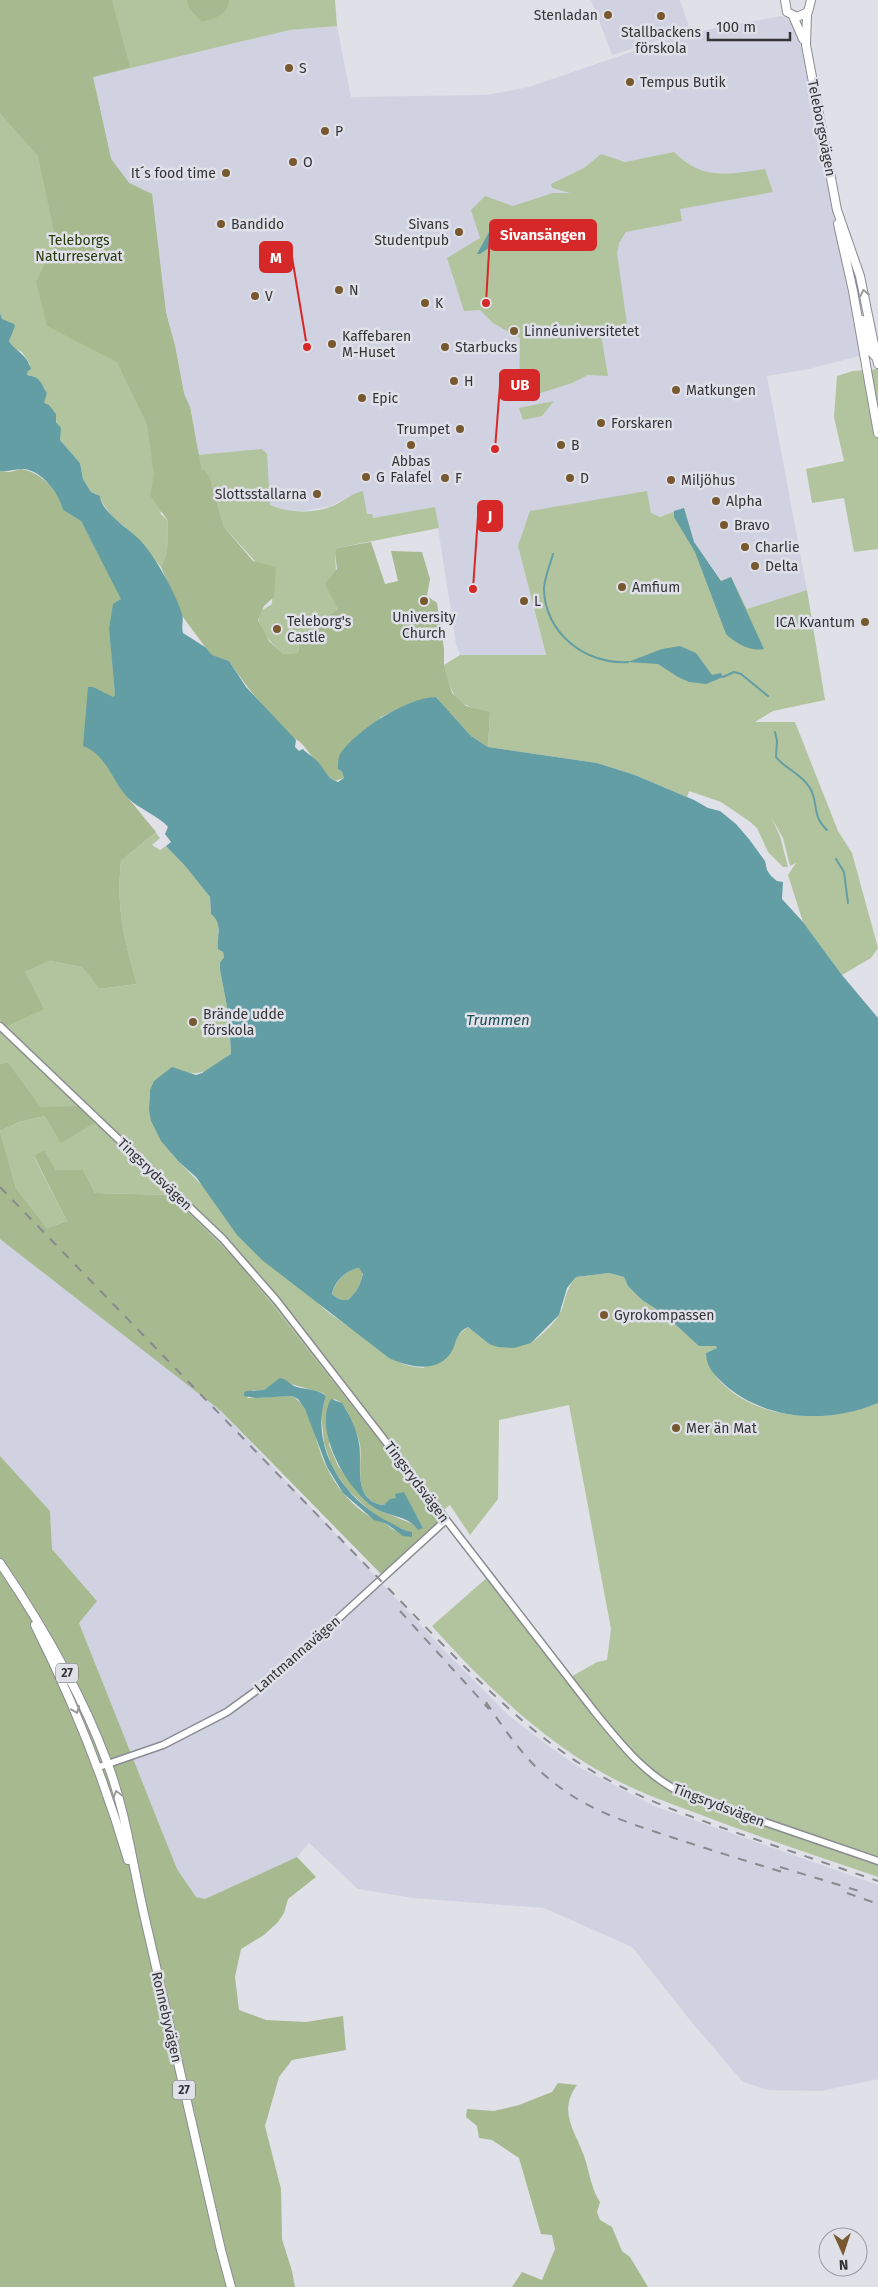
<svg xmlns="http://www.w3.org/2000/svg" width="878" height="2287" viewBox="0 0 878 2287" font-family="'Fira Sans',sans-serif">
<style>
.built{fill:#d0d2e1}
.green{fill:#b2c49d}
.forest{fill:#a6b98f;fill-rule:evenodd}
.water{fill:#639ea4;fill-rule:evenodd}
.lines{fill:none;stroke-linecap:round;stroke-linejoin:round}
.stream{stroke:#639ea4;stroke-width:2}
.minor-casing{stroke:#8b8c93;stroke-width:9}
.major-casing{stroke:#8b8c93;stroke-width:10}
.minor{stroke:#fff;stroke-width:6}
.major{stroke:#fff;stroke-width:8}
.rail{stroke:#898a8f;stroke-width:2;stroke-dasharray:9 9;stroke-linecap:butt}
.oneway{stroke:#9a9a9b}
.poi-dot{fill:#78582e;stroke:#dfe0e8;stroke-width:2}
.labels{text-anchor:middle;stroke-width:5;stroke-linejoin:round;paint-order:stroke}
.shield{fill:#dfe0e8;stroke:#67686c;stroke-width:1}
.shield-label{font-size:12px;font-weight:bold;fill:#343437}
.poi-label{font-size:14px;fill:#343437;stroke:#dfe0e8;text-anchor:start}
.street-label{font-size:14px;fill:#343437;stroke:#dfe0e8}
.park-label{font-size:14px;fill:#283a0a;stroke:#dfe0e8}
.water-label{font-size:15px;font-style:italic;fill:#1a4f53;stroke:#dfe0e8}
.leader{fill:none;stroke:#d62828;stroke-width:2}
.callout-dot{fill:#d62828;stroke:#dfe0e8;stroke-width:2}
.callout{fill:#d62828;stroke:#d62828;stroke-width:2}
.callout-label{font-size:15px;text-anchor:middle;font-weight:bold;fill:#fff}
</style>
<rect width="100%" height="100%" fill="#dfe0e8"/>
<path class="built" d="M591 0H680L690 30 612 55Z
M781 16 792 21 800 41 853 316 863 355 809 369 767 376 807 590 747 609 731 578 722 581 694 542 684 508 660 517 650 513 647 491 518 546 546 656 460 655 456 644 435 508 373 518 367 515 363 491 355 493 331 506 304 511 280 510 270 505 267 484 198 455 190 407 184 394 175 346 166 313 152 194 129 183 111 159 93 76 290 30 337 26 351 97 486 95 529 87 684 34Z
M0 1239 221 1411 443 1649 508 1715 550 1747 577 1766 654 1806 878 1885V2079L821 2091 767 2090 743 2082 694 2025 632 1947 544 1908 413 1898 358 1889 309 1843 297 1857 205 1899 196 1897 177 1869 79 1623 97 1600 52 1549 50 1511 0 1456Z"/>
<path class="green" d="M0 0H335L337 26 290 30 93 77 111 159 129 183 152 194 166 313 175 346 184 394 190 407 198 455 262 449 267 454 270 505C288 513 316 514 335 505 345 500 352 493 363 491L367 514H372L373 518 435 507 439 528 337 548 335 552 338 609 300 635 298 653 283 654C272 643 256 629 259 612L272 604 273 581 224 527 210 478 160 513 168 521 167 552 161 567 125 527 113 518 96 494 91 492 83 479 80 463 60 440C61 428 55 425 56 414L43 403 47 393C40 383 40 376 27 375L30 364 22 352 15 349 9 341 13 324 1 319 0 313Z
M674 152C703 181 728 174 765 169L773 192 680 209 682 221 626 232 619 243 617 253 627 324 600 329 608 376 588 375 572 383 519 400 520 338 493 323 480 310 464 311 447 258 480 238 471 210 485 196 513 206 553 193H570L552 188 551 184 584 168 601 154 625 162Z
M878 369V549L854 552 844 498 812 503 806 469 844 461 834 417 837 376 853 371Z
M554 401 542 416 523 420 519 408Z
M0 471 109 629 115 695 128 798 160 838 152 845 160 850 166 846 186 867 210 897 211 914 218 919 220 923 218 930 224 956 220 970 229 1017 231 1054C216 1067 200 1079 181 1070L150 1090C147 1124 158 1137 179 1162L324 1309C338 1320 351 1328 366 1338 389 1354 393 1365 423 1368L452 1350 458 1335 468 1327 489 1344 531 1343C543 1334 559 1320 563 1306 566 1294 568 1287 576 1277L609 1273 624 1277 628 1286 642 1300 664 1314 699 1345 716 1346 717 1348 706 1353C709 1361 712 1371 717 1378 756 1422 827 1424 878 1403V1877C818 1856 758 1837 699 1814 666 1802 632 1790 601 1772 537 1735 481 1681 432 1626L489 1576 569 1678 597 1662 607 1660 611 1629 569 1405 499 1420 498 1499 470 1535 450 1505 438 1514 240 1264 171 1195 95 1193 83 1170H56L44 1150 34 1157 67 1221 47 1228 16 1188 0 1131 19 1122 45 1116 41 1107 8 1062 0 1064V1018L6 1026 25 972 50 961 82 967 99 989 137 984C124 940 116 907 121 861L155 833H134Z
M647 491 651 513 660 517 684 508 694 542 721 581 731 577 747 609 807 590 825 700 773 711 755 722H795L838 831 852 853 878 948 871 958 842 975 803 922 788 875 796 863 790 866 783 838 771 817 780 836 788 867H783L768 852 757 828 749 821 721 802 689 791 687 797 635 775 597 763 488 747 490 713C454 703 454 701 444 665L460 655H546L518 546 530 511Z"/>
<path class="forest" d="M0 0H112L130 67 93 77 111 159 129 183 152 194 166 313 175 346 184 394 190 407 202 472 203 469 210 478 224 527 253 561 276 567 274 597 264 606 258 620 269 641 283 654 298 653 300 635 338 609 325 584 337 569 335 552 337 548 371 542 385 584 398 581 391 551 422 552 430 579 427 596 437 603 444 649V665L452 693 466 706 490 712 488 747 471 736 436 697 413 702 381 717 338 769 342 772 344 778 335 781C322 773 313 756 302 744 299 740 294 739 290 735 267 712 247 688 229 661L211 655 183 617 161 567 167 552 168 521 150 495 154 475 147 424 117 362 47 326 36 282 56 241 38 156 0 113Z
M187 0H229C228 15 215 18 202 22L189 8Z
M21 469C40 472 59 490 63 510L81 521 120 595 122 599 118 602 109 629 115 695 114 697H111L91 749 101 757 128 798 156 832 121 861C116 907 124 940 137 984L99 989 82 967 50 961 25 972 44 1009 5 1027 0 1018V471L10 472Z
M8 1062 41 1107 78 1106 94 1123 61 1143 45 1116 19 1122 0 1131 16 1188 47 1228 67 1221 34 1156 44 1150 56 1170H83L95 1193 171 1195 240 1264 438 1514 437 1525 383 1576 221 1411 0 1239V1064ZM273 1384H291L323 1393 326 1396 321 1412 324 1443 332 1467 347 1489 370 1511 385 1521 409 1532C404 1532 395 1532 391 1528 389 1527 388 1524 386 1524 352 1512 328 1479 318 1445 313 1428 309 1406 292 1396L247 1398 253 1390H264ZM334 1399C343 1402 345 1407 349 1415 353 1425 358 1434 360 1444 363 1465 351 1501 384 1505L404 1493 423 1528 378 1510 370 1504 338 1466 329 1445Z
M359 1268 363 1273C360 1285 357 1292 348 1300 341 1300 337 1299 332 1294 335 1282 346 1270 359 1268Z
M0 1456 50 1511 52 1549 97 1601 79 1623 177 1869 196 1897 205 1899 297 1857 316 1877 288 1899 284 1913 278 1922 264 1935 241 1949 235 1977 239 2010 266 2020 306 2022 343 2016 346 2050 292 2060 279 2077 265 2126 281 2189 282 2239 292 2271 295 2287H0Z
M558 2083 577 2085C556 2114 578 2134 586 2162 590 2176 592 2190 600 2202L597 2212 600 2220 612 2227 622 2251 630 2257 648 2287H512L522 2272 542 2280 555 2249 552 2235 541 2234 519 2158 492 2140 479 2138 477 2126 466 2117 467 2109 494 2111 519 2105 552 2092Z"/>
<path class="water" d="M496 227 501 230 502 239 480 254H477L489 232Z
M0 313 2 319 14 324 15 326 9 341C16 352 27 354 31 369L28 371 27 375C41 377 40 382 47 393L44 403 49 405 56 414V422L61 428 60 440 80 463 83 479 91 492 100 496C100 511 130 530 140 540 155 556 176 594 182 614 184 620 181 627 183 633L205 647 212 655 229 661 246 687 296 740 295 747 299 751 303 749C307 754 311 755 315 759 324 766 325 778 338 782L344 778 342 772 338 769C338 764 338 758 340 754 356 730 408 697 436 697L471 736 488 747 597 763 635 775 694 800 708 808 720 811 736 824 749 839 765 861 767 870 771 876 777 881 783 882 782 899 803 922 842 975 878 1018V1403C828 1424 767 1421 725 1385 715 1376 706 1367 706 1353L717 1348 716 1346H699L664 1314 642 1300 628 1286 624 1277 609 1273 576 1277 567 1288 559 1315 531 1343 514 1348 498 1347 489 1344 468 1327C457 1332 457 1339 453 1349 440 1375 409 1367 389 1358L262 1260 237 1235 196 1177 179 1162 161 1141 151 1121 149 1110 150 1090 154 1081 172 1067 196 1075 202 1073 231 1054 229 1017 220 970V963L224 957 223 952 218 949C217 935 223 923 211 914L210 897 186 867 166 846 171 842 165 834 168 827C159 816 139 809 128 798 112 781 107 755 83 746L88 687H93L113 697 115 695 109 629 113 604 121 599 81 521 63 510C59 493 42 471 24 469 16 469 8 472 0 471ZM359 1268 363 1274C360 1285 357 1292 348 1300 341 1300 337 1299 332 1294 334 1282 346 1270 359 1268Z
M684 508 694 542 721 581 731 577 764 649C751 652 735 643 726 634L695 552 674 517V511Z
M680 646 696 653 712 675 721 673 723 677 706 684 689 682 678 677 658 664 628 662 662 649Z
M280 1378C286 1379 289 1383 294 1386 304 1390 317 1388 326 1396 308 1446 345 1502 391 1523 398 1526 403 1531 412 1532V1537L403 1536 387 1524 374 1520 343 1493 327 1467 305 1409 298 1399 292 1396 256 1398 244 1396V1393L246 1391 264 1390Z
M331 1399 342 1403C349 1414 357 1429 359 1443 363 1464 351 1501 384 1505L390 1499 396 1498 395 1494 404 1492 423 1528 418 1530C409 1516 392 1517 378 1510 349 1494 312 1431 331 1399Z"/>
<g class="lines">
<path class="stream" d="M553 554C550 565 545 576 544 588 544 633 586 665 628 662
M723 677 734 672 741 674 768 696
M775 732 777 741 776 757C785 769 801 773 810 788 819 803 811 815 827 830
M836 859 844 872 848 903"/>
<g class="minor-casing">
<path id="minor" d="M0 1026 223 1239 277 1301 594 1711C621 1744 646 1777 686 1795L878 1861
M99 1767 163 1745 227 1712 271 1680 446 1520"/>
</g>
<g class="major-casing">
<path id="major" d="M785 0 787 12 797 17 808 12 811 0
M807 14 806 45 837 210 860 276 878 364
M793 16 803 39
M838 224 853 291 878 433
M862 320C866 333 865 349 877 358
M0 1563C42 1625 81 1691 107 1762 127 1814 133 1869 146 1923 171 2032 196 2141 221 2250L231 2287
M35 1625C73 1701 104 1778 128 1860"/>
</g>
<use href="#minor" class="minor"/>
<use href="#major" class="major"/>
<path class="rail" d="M0 1187 445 1647C487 1689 529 1731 579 1763 631 1796 688 1816 746 1836 790 1851 834 1866 878 1881
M400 1611 489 1709
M486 1702C502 1726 519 1751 540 1771 581 1809 623 1821 674 1838 711 1850 749 1862 786 1873
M780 1867 859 1891
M847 1893 878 1904"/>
</g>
<defs><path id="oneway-chevron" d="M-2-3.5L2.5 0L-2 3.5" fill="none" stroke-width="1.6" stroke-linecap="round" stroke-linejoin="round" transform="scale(1.25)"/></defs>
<g class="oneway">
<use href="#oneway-chevron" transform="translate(864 293) rotate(-102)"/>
<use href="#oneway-chevron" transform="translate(76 1710) rotate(67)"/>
<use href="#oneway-chevron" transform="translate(117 1794) rotate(-106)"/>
</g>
<g class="poi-dot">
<circle cx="608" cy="15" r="5"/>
<circle cx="661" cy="16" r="5"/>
<circle cx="289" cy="68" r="5"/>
<circle cx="630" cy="82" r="5"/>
<circle cx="325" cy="131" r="5"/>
<circle cx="293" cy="162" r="5"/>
<circle cx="226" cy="173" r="5"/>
<circle cx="221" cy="224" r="5"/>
<circle cx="459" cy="232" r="5"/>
<circle cx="339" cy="290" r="5"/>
<circle cx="255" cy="296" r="5"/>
<circle cx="425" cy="303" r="5"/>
<circle cx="514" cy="331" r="5"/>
<circle cx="332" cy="344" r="5"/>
<circle cx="445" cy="347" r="5"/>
<circle cx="454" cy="381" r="5"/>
<circle cx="676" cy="390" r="5"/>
<circle cx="362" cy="398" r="5"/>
<circle cx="601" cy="423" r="5"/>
<circle cx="460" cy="429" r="5"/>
<circle cx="411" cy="445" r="5"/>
<circle cx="561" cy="445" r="5"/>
<circle cx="366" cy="477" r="5"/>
<circle cx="445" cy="478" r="5"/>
<circle cx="570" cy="478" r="5"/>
<circle cx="671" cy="480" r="5"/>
<circle cx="317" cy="494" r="5"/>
<circle cx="716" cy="501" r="5"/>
<circle cx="724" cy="525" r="5"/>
<circle cx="745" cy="547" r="5"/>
<circle cx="755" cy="566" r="5"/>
<circle cx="622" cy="587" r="5"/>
<circle cx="424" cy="601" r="5"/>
<circle cx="524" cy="601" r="5"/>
<circle cx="865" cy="622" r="5"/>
<circle cx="277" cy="629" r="5"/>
<circle cx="193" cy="1022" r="5"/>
<circle cx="604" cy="1315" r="5"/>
<circle cx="676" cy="1428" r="5"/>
</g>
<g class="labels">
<g class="shield">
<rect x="56" y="1663.5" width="22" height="19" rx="4"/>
<rect x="173" y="2080.5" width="22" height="19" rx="4"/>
</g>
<g class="shield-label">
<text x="67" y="1677">27</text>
<text x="184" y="2094">27</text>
</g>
<g class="poi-label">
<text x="598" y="20" text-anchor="end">Stenladan</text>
<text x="661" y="37" text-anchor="middle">Stallbackens<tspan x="661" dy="16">förskola</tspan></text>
<text x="299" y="73">S</text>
<text x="640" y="87">Tempus Butik</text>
<text x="335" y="136">P</text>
<text x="303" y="167">O</text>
<text x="216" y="178" text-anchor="end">It´s food time</text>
<text x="231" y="229">Bandido</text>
<text x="449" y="229" text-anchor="end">Sivans<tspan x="449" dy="16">Studentpub</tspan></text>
<text x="349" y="295">N</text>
<text x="265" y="301">V</text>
<text x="435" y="308">K</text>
<text x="524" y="336">Linnéuniversitetet</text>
<text x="342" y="341">Kaffebaren<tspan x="342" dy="16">M-Huset</tspan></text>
<text x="455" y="352">Starbucks</text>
<text x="464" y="386">H</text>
<text x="686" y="395">Matkungen</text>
<text x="372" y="403">Epic</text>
<text x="611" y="428">Forskaren</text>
<text x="450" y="434" text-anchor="end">Trumpet</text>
<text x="571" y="450">B</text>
<text x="411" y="466" text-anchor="middle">Abbas<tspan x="411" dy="16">Falafel</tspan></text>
<text x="376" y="482">G</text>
<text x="455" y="483">F</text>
<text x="580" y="483">D</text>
<text x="681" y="485">Miljöhus</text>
<text x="307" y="499" text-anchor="end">Slottsstallarna</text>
<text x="726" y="506">Alpha</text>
<text x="734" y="530">Bravo</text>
<text x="755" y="552">Charlie</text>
<text x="765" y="571">Delta</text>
<text x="632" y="592">Amfium</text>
<text x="534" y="606">L</text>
<text x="424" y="622" text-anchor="middle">University<tspan x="424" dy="16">Church</tspan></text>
<text x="287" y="626">Teleborg's<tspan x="287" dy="16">Castle</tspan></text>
<text x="855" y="627" text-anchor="end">ICA Kvantum</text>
<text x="203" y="1019">Brände udde<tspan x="203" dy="16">förskola</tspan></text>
<text x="614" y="1320">Gyrokompassen</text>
<text x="686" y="1433">Mer än Mat</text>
</g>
<g class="street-label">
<text transform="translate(822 128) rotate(79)" y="5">Teleborgsvägen</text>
<text transform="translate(155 1174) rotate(44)" y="5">Tingsrydsvägen</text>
<text transform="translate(417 1482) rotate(53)" y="5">Tingsrydsvägen</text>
<text transform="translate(297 1654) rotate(-41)" y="5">Lantmannavägen</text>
<text transform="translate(719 1805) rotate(21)" y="5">Tingsrydsvägen</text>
<text transform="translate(167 2017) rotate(77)" y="5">Ronnebyvägen</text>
</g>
<g class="park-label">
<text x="79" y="245">Teleborgs<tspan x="79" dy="16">Naturreservat</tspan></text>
</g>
<g class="water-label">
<text x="498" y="1025">Trummen</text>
</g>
</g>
<path class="leader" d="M486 303L490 235M307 347L292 257M495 449L500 385M473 589L478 516"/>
<g class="callout-dot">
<circle cx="486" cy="303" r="5"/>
<circle cx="307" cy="347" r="5"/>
<circle cx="495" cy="449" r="5"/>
<circle cx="473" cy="589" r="5"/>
</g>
<g class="callout">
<rect x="490" y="220" width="106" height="30" rx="5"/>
<rect x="260" y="242" width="32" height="30" rx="5"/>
<rect x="500" y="370" width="39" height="30" rx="5"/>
<rect x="478" y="501" width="24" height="30" rx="5"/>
</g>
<g class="callout-label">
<text x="543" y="240">Sivansängen</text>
<text x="276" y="263">M</text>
<text x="520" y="390">UB</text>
<text x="490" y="521">J</text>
</g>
<g transform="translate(843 2252) rotate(177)"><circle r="24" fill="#dfe0e8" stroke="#9b9ba1"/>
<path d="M0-4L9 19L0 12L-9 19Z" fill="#78582e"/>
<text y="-8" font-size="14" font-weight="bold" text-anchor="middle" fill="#343437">N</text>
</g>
<path d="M708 32v8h82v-8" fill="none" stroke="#343437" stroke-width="2.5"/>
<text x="716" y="32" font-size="15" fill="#343437" stroke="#dfe0e8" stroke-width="4" paint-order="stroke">100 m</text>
</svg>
